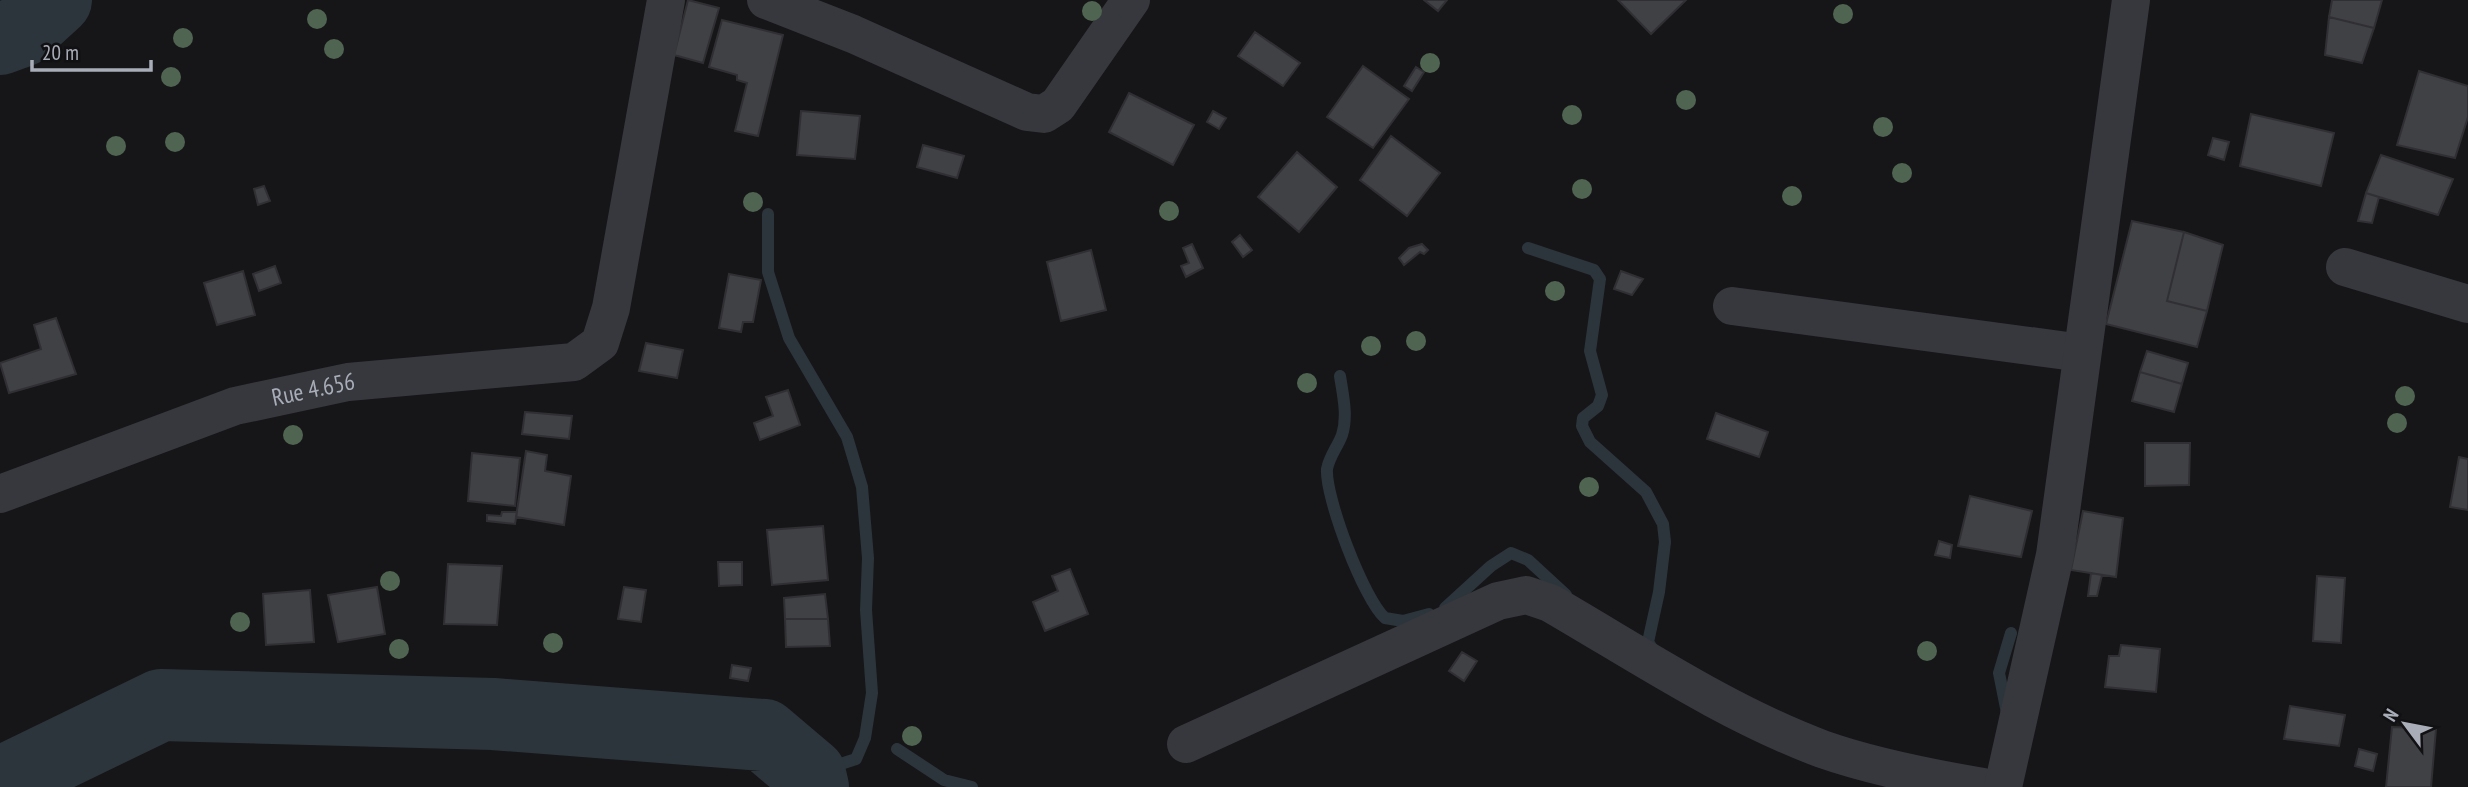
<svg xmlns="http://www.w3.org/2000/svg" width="2468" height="787" viewBox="0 0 2468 787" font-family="'PT Sans Narrow',sans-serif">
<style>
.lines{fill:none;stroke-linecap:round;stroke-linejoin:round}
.stream{stroke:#2c353c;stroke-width:12}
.river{stroke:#2c353c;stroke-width:72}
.building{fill:#404145;stroke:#303034;stroke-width:2}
.minor{stroke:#37383d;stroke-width:38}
.tree{fill:#506452}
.labels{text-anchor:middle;stroke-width:5;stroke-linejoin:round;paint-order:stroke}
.street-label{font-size:24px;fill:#a8adb8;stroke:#111113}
</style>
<rect width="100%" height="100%" fill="#161618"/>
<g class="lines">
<path class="stream" d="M768 214V272L789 338 847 437 862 487 868 558 866 610 872 693 865 738 856 759 810 774
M1528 248 1594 270 1600 279 1590 351 1602 395 1598 406 1583 418 1582 426 1590 442 1646 492 1663 524 1665 542 1659 592 1648 642 1655 653
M1340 376C1343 396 1348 416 1342 435 1338 446 1329 457 1327 469 1325 497 1364 600 1385 618L1403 621 1429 614
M1445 608 1491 566 1511 553 1528 560 1566 595
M2007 713 1999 673 2011 633
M897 749 944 780 972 787"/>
<path class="river" d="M0 39 22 31 56 0
M0 783 161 705 493 714 764 735 810 774 813 787"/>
</g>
<path class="building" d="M688 0 719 8 703 63 674 55Z
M1424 0H1447L1438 11Z
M1618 0H1686L1651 34Z
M2332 0H2382L2374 28 2329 17Z
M2329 17 2374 28 2362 63 2325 55Z
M722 20 783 35 758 136 735 131 747 83 737 80V75L709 67Z
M1255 32 1300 63 1283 86 1238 56Z
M1363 66 1409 99 1373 148 1327 117Z
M1416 67 1424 72 1412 91 1404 86Z
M2419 71 2468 86V117L2455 158 2397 145Z
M1129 93 1194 125 1173 165 1109 132Z
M801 111 860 116 855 159 797 155Z
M1213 111 1226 118 1219 129 1207 122Z
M2251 114 2334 133 2321 186 2240 166Z
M1391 136 1440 173 1407 216 1360 180Z
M2213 138 2229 142 2224 160 2208 155Z
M923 145 964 156 957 178 917 167Z
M1297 152 1337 187 1299 232 1258 197Z
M2381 155 2453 179 2438 215 2366 193Z
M264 186 270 201 258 205 254 189Z
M2366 193 2379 197 2372 223 2358 221Z
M2132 221 2184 232 2167 301 2207 311 2197 347 2106 324Z
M2184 232 2223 245 2207 311 2167 301Z
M1240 235 1252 250 1243 257 1232 242Z
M1192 244 1203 268 1186 277 1181 266 1189 263 1183 248Z
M1422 244 1428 250 1424 254 1420 252 1404 265 1399 258 1409 248Z
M1091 250 1106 310 1061 321 1047 262Z
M275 266 281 283 259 291 253 274Z
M243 271 255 315 217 325 204 283Z
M1621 271 1643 279 1632 295 1614 289Z
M729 274 761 280 753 322H743L741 332 719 328Z
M56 318 76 374 9 393 0 363 41 349 34 325Z
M646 343 683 350 677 378 639 371Z
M2147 351 2188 363 2182 384 2140 372Z
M2140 372 2182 384 2174 412 2132 401Z
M788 390 800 425 760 440 754 423 773 416 766 397Z
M525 412 572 416 569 439 522 434Z
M1716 413 1768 432 1759 457 1707 439Z
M2145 443H2190L2189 485 2145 486Z
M526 451 547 455 545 471 571 476 564 525 516 517Z
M472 453 520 458 515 506 468 501Z
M2459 457 2468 459V510L2450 507Z
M1970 496 2032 511 2021 557 1958 546Z
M2083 511 2123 518 2116 577 2071 570Z
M502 512H517L515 524 487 521V515L501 516Z
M823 526 828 580 772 585 767 530Z
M1939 541 1952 545 1950 558 1935 555Z
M718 562H742V585L719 586Z
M448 564 502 566 497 625 444 624Z
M1070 569 1088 614 1045 631 1033 602 1058 591 1052 576Z
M2091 573 2102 575 2097 596H2088Z
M2317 576 2345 578 2341 643 2313 641Z
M377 587 385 634 338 642 328 595Z
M624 587 646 590 641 622 618 619Z
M310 590 314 642 266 645 263 594Z
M825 594 828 619H785L784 598Z
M785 619H828L830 646 786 647Z
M2121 645 2160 649 2156 692 2105 687 2109 656H2119Z
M1462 652 1477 661 1464 681 1449 671Z
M732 665 751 668 748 681 730 678Z
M2290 706 2345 715 2339 746 2284 739Z
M2392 727 2436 729 2431 787H2386Z
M2359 749 2377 754 2373 771 2355 766Z"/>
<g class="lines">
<g class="minor">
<path d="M766 0 853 34 1027 112 1044 114 1058 105 1131 0"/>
<path d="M2345 267 2468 304"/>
<path d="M1732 306 2082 353"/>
<path id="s1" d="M0 494 235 406 348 382 574 362 600 343 611 308 666 0"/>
<path d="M1186 744 1498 601 1526 595 1550 603C1638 654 1726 713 1822 749 1873 767 1930 778 1983 787"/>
<path d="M2003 787 2055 555 2131 0"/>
</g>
</g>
<g class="tree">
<circle cx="1092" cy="11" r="10"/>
<circle cx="1843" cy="14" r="10"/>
<circle cx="317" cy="19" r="10"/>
<circle cx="183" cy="38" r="10"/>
<circle cx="334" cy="49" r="10"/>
<circle cx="1430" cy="63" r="10"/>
<circle cx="171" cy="77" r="10"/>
<circle cx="1686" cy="100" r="10"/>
<circle cx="1572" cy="115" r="10"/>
<circle cx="1883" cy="127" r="10"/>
<circle cx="175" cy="142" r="10"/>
<circle cx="116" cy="146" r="10"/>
<circle cx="1902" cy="173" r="10"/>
<circle cx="1582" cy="189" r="10"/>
<circle cx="1792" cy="196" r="10"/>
<circle cx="753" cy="202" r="10"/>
<circle cx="1169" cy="211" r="10"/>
<circle cx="1555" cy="291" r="10"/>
<circle cx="1416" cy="341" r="10"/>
<circle cx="1371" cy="346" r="10"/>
<circle cx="1307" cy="383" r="10"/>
<circle cx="2405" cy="396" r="10"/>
<circle cx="2397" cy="423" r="10"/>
<circle cx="293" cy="435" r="10"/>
<circle cx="1589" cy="487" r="10"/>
<circle cx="390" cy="581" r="10"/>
<circle cx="240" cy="622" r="10"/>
<circle cx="553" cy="643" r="10"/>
<circle cx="399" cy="649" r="10"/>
<circle cx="1927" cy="651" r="10"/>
<circle cx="912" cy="736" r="10"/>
</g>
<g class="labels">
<g class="street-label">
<text dy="8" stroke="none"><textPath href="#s1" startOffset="331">Rue 4.656</textPath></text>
</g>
</g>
<g transform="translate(2405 724) rotate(302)" stroke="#111113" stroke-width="5" paint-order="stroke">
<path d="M0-5L12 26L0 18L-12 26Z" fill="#a8adb8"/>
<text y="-10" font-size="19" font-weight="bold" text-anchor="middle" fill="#a8adb8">N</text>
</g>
<path d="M32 60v10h119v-10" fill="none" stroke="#a8adb8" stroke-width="3.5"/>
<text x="42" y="60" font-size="21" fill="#a8adb8" stroke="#111113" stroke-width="5" paint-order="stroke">20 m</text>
</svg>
